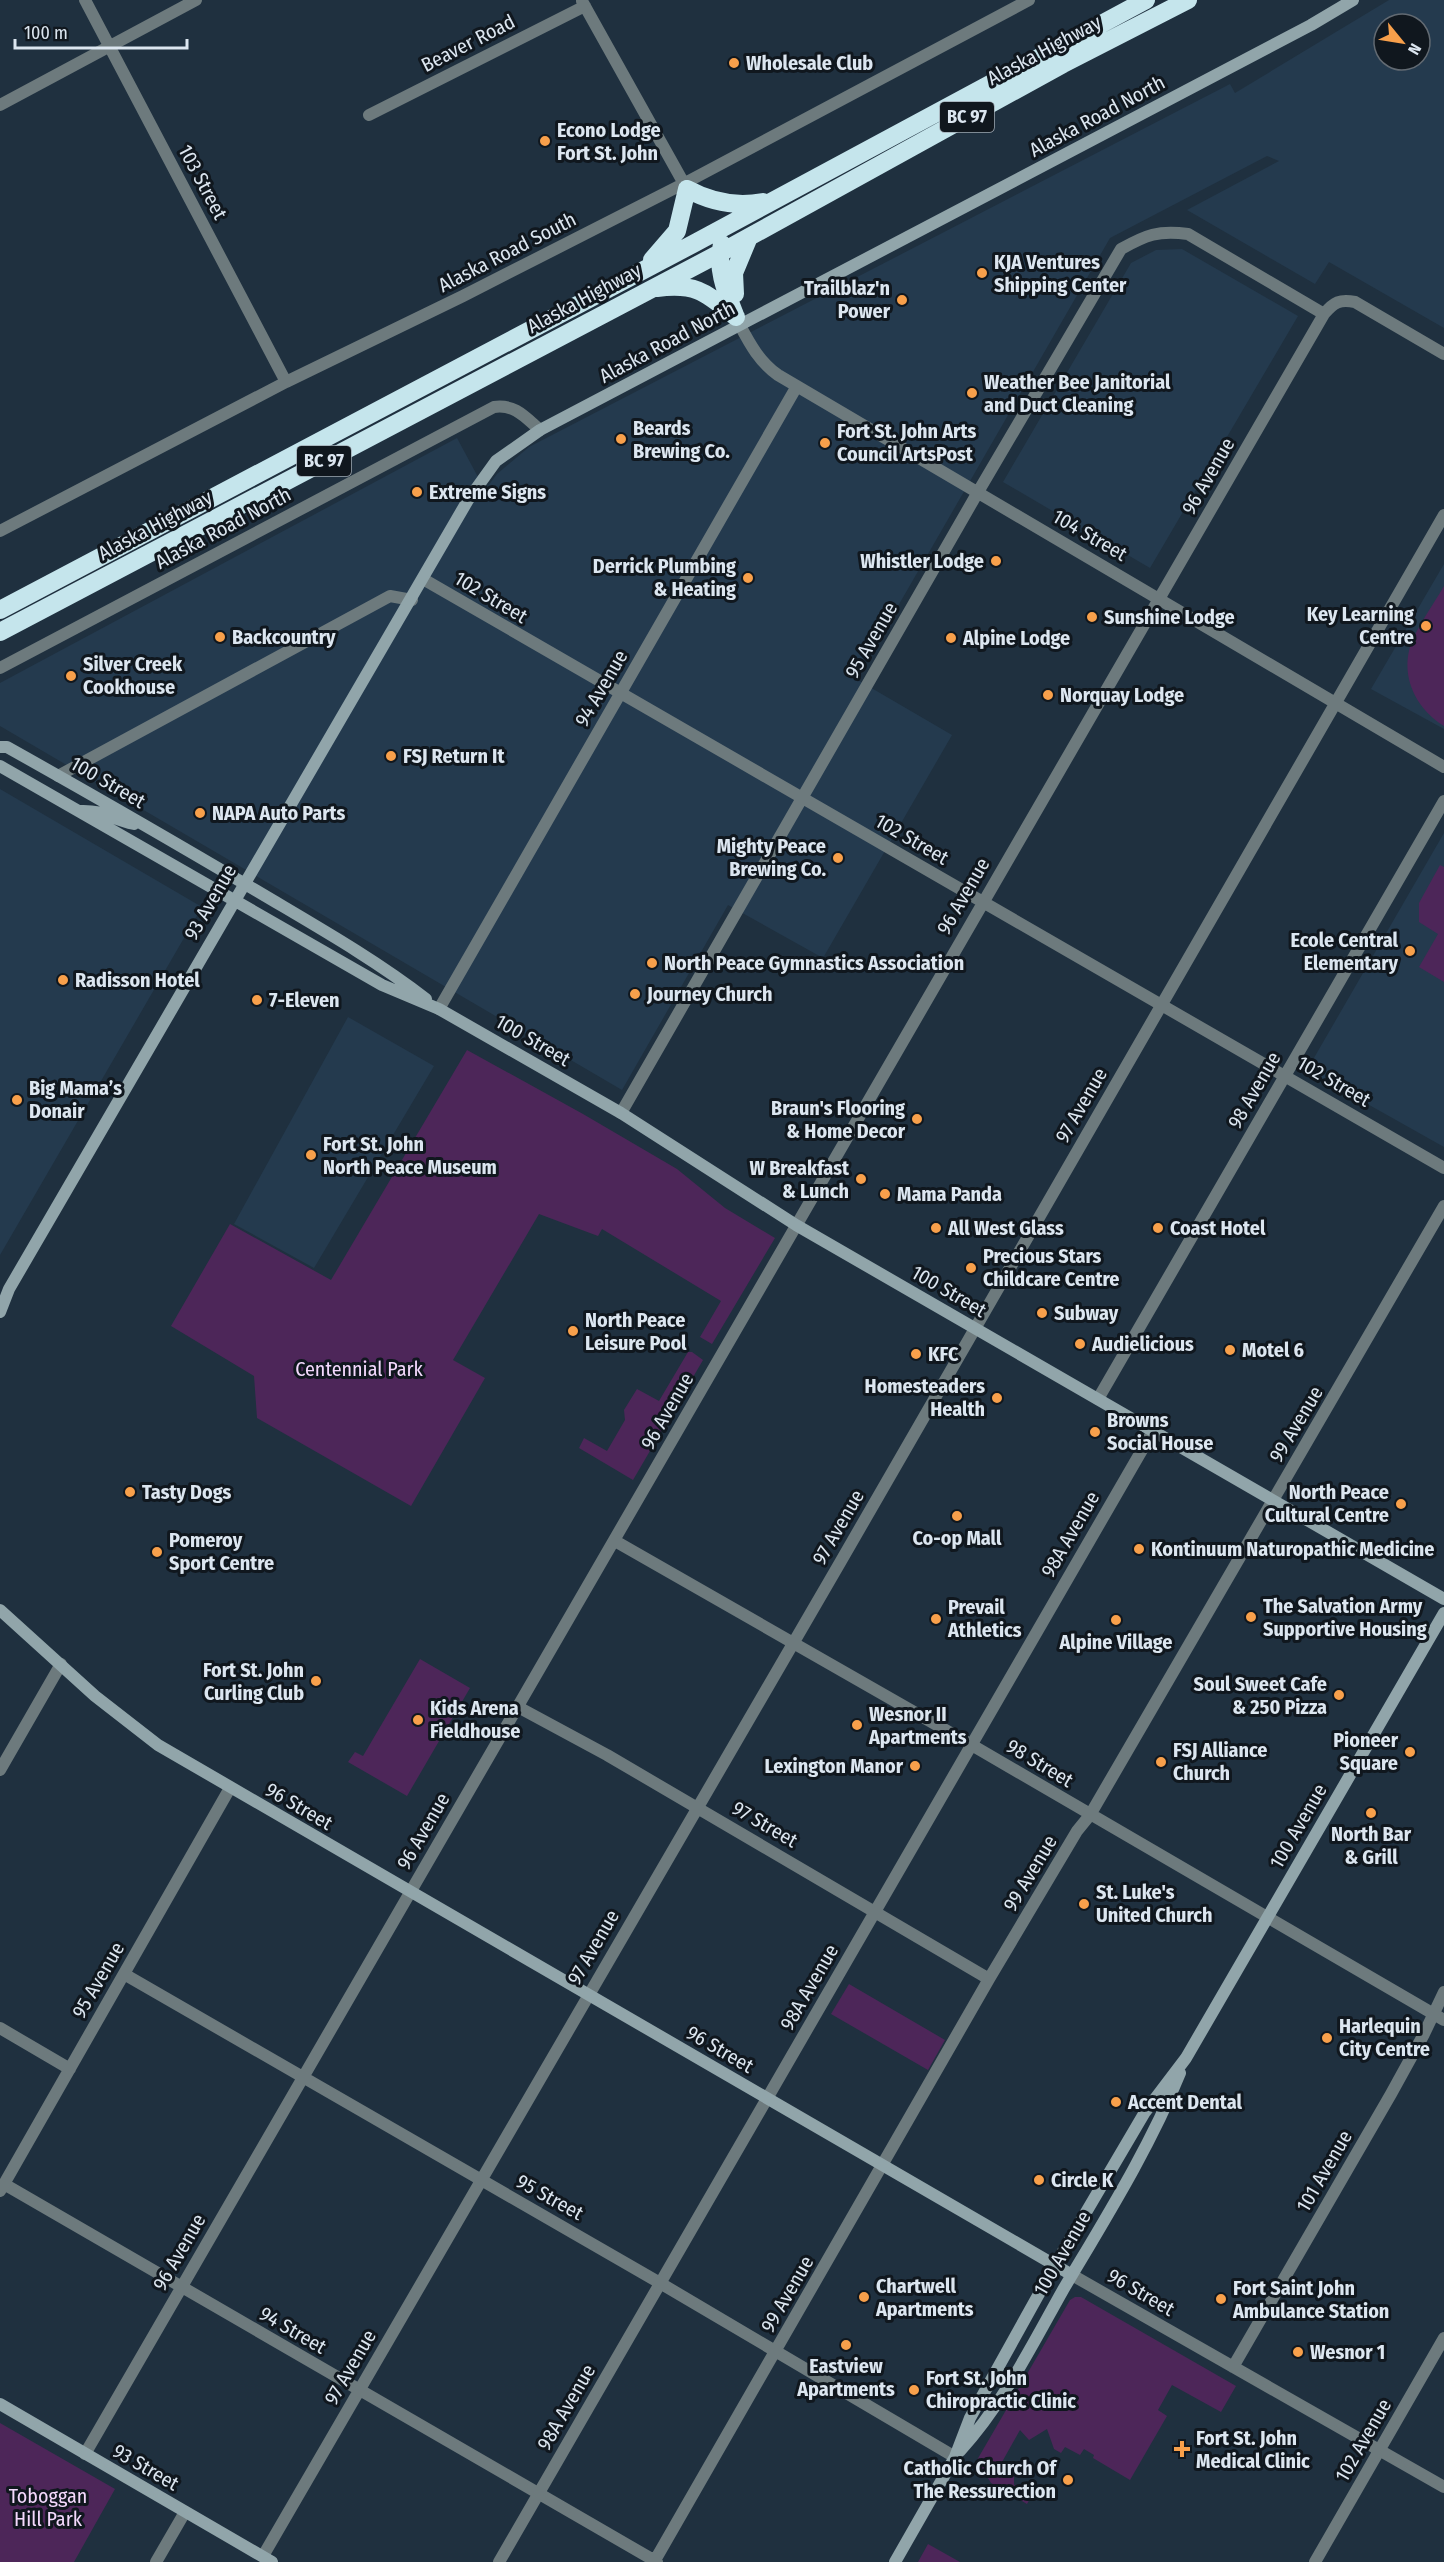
<svg xmlns="http://www.w3.org/2000/svg" width="1444" height="2562" viewBox="0 0 1444 2562" font-family="'Fira Sans Condensed',sans-serif">
<style>
.built{fill:#243a4e;fill-rule:evenodd}
.green{fill:#4d2659}
.lines{fill:none;stroke-linecap:round;stroke-linejoin:round}
.street{stroke:#6d7a7d;stroke-width:12}
.secondary{stroke:#91a5aa;stroke-width:12}
.highway{stroke:#c5e5ec;stroke-width:18}
.poi-dot{fill:#f8a04b;stroke:#10171e;stroke-width:2}
.labels{text-anchor:middle;stroke-width:6;stroke-linejoin:round;paint-order:stroke}
.shield{fill:#10171e;stroke:#9fa8b1;stroke-width:1.5}
.shield-label{font-size:18px;font-weight:bold;fill:#dce6f0}
.street-label{font-size:20px;fill:#dce6f0;stroke:#10171e}
.poi-label{font-size:20px;font-weight:bold;fill:#dce6f0;stroke:#10171e;text-anchor:start}
.park-label{font-size:20px;fill:#f4d9fd;stroke:#10171e}
</style>
<rect width="100%" height="100%" fill="#1f303f"/>
<path class="built" d="M1389 0H1444V328L1329 262 1315 284 1187 210 1279 161 1267 156 1110 238 856 679 952 735 823 958 728 905 622 1090 0 726V683L457 438 485 490 497 474 529 447 1230 84 1235 93ZM1384 24H1420V60H1384Z
M1182 249 1298 316 1150 568 1003 482 1131 263 1156 250Z
M1444 564V729L1371 689Z
M0 789 202 907 0 1255Z
M1444 833V1147L1307 1070Z
M348 1017 434 1066 314 1268 234 1224Z"/>
<path class="green" d="M1444 586V726C1419 711 1402 682 1409 651 1413 632 1434 604 1444 586Z
M1440 865 1444 867V982L1419 967 1438 934 1419 922V903Z
M467 1050 583 1114 677 1169 725 1208 775 1238 712 1344 700 1337 721 1301 602 1229 598 1236 539 1214 453 1360 485 1378 411 1506 257 1418 254 1376 171 1326 230 1224 331 1280Z
M688 1352H692L703 1360 633 1480 579 1448 584 1438 607 1451 625 1420 624 1410 637 1389 659 1401Z
M420 1659 470 1688 407 1796 348 1762 355 1752 363 1756Z
M849 1984 945 2040 928 2070 831 2014Z
M1075 2297H1081L1236 2386 1221 2412 1172 2385 1158 2410 1167 2416 1130 2480 1093 2458 1094 2455 1084 2449 1080 2455 1065 2447 1061 2453 1054 2449 1047 2429 1029 2440 1020 2430 1002 2462 1014 2465V2485L1035 2482 1036 2488 1027 2504 991 2483 977 2460 1070 2300Z
M0 2423 115 2489 74 2562H0Z
M928 2544 960 2562H918Z"/>
<g class="lines">
<path class="street" d="M85 0 286 382
M582 1 687 189
M0 105 196 0
M369 115 585 6
M736 318C748 340 757 360 778 375L1444 767
M0 531 286 382 463 296 685 183 1029 0
M423 579 1444 1168
M0 668 494 407C515 404 525 417 540 430
M58 776 390 596 412 600
M439 1009 797 386
M621 1113 978 492 1121 249C1146 235 1158 230 1188 234L1324 314
M1098 1399 1444 801
M615 1541 970 1744 1444 2020
M518 1707 607 1755 989 1979
M0 1770 61 1664
M124 1974 660 2283 955 2457
M0 2028 70 2069
M4 2184 657 2562
M0 2191 230 1788
M1072 2275 1444 2487
M1233 2367 1391 2094 1424 2034 1444 1992
M85 2454 1324 314C1334 302 1340 299 1355 302L1444 354
M263 2556 841 1561 1444 515
M156 2562 185 2512
M499 2562 1153 1431
M654 2562 989 1979 1077 1831 1090 1815 1444 1206
M1315 2562 1444 2338"/>
<path class="secondary" d="M0 747H7C91 794 174 842 257 891 314 925 373 958 426 999
M0 766 382 985 439 1009 621 1113 796 1225 1444 1599
M80 811C105 810 110 819 134 824
M0 1312 9 1289 468 500 496 461 540 430 1311 25 1353 0
M0 1610 95 1696 158 1745 1072 2275
M0 2404 272 2562
M960 2451C1003 2404 1032 2345 1063 2290 1105 2219 1149 2149 1180 2073
M895 2562 955 2457 970 2418 1055 2265 1145 2112 1186 2058 1444 1613"/>
<path class="highway" d="M687 189C711 202 737 207 763 202
M722 244C716 269 726 292 735 315
M652 260 677 231 687 189
M657 288C698 283 706 293 736 317
M735 294 734 273 749 237
M0 610 693 244 1146 0
M0 632 720 253 1063 64 1188 0"/>
</g>
<g class="poi-dot">
<circle cx="734" cy="63" r="6"/>
<circle cx="545" cy="141" r="6"/>
<circle cx="982" cy="273" r="6"/>
<circle cx="902" cy="300" r="6"/>
<circle cx="972" cy="393" r="6"/>
<circle cx="621" cy="439" r="6"/>
<circle cx="825" cy="443" r="6"/>
<circle cx="417" cy="492" r="6"/>
<circle cx="996" cy="561" r="6"/>
<circle cx="748" cy="578" r="6"/>
<circle cx="1092" cy="617" r="6"/>
<circle cx="1426" cy="626" r="6"/>
<circle cx="220" cy="637" r="6"/>
<circle cx="951" cy="638" r="6"/>
<circle cx="71" cy="676" r="6"/>
<circle cx="1048" cy="695" r="6"/>
<circle cx="391" cy="756" r="6"/>
<circle cx="200" cy="813" r="6"/>
<circle cx="838" cy="858" r="6"/>
<circle cx="1410" cy="951" r="6"/>
<circle cx="652" cy="963" r="6"/>
<circle cx="63" cy="980" r="6"/>
<circle cx="635" cy="994" r="6"/>
<circle cx="257" cy="1000" r="6"/>
<circle cx="17" cy="1100" r="6"/>
<circle cx="917" cy="1119" r="6"/>
<circle cx="311" cy="1155" r="6"/>
<circle cx="861" cy="1179" r="6"/>
<circle cx="885" cy="1194" r="6"/>
<circle cx="936" cy="1228" r="6"/>
<circle cx="1158" cy="1228" r="6"/>
<circle cx="971" cy="1268" r="6"/>
<circle cx="1042" cy="1313" r="6"/>
<circle cx="573" cy="1331" r="6"/>
<circle cx="1080" cy="1344" r="6"/>
<circle cx="1230" cy="1350" r="6"/>
<circle cx="916" cy="1354" r="6"/>
<circle cx="997" cy="1398" r="6"/>
<circle cx="1095" cy="1432" r="6"/>
<circle cx="130" cy="1492" r="6"/>
<circle cx="1401" cy="1504" r="6"/>
<circle cx="957" cy="1516" r="6"/>
<circle cx="1139" cy="1549" r="6"/>
<circle cx="157" cy="1552" r="6"/>
<circle cx="1251" cy="1617" r="6"/>
<circle cx="936" cy="1619" r="6"/>
<circle cx="1116" cy="1620" r="6"/>
<circle cx="316" cy="1681" r="6"/>
<circle cx="1339" cy="1695" r="6"/>
<circle cx="418" cy="1720" r="6"/>
<circle cx="857" cy="1725" r="6"/>
<circle cx="1410" cy="1752" r="6"/>
<circle cx="1161" cy="1762" r="6"/>
<circle cx="915" cy="1766" r="6"/>
<circle cx="1371" cy="1813" r="6"/>
<circle cx="1084" cy="1904" r="6"/>
<circle cx="1327" cy="2038" r="6"/>
<circle cx="1116" cy="2102" r="6"/>
<circle cx="1039" cy="2180" r="6"/>
<circle cx="864" cy="2297" r="6"/>
<circle cx="1221" cy="2299" r="6"/>
<circle cx="846" cy="2345" r="6"/>
<circle cx="1298" cy="2352" r="6"/>
<circle cx="914" cy="2390" r="6"/>
<path d="M1179 2440h6v6h6v6h-6v6h-6v-6h-6v-6h6z"/>
<circle cx="1068" cy="2480" r="6"/>
</g>
<g class="labels">
<g class="shield">
<rect x="940" y="102" width="54" height="30" rx="4.5"/>
<rect x="297" y="446" width="54" height="30" rx="4.5"/>
</g>
<g class="shield-label">
<text x="967" y="123">BC 97</text>
<text x="324" y="467">BC 97</text>
</g>
<g class="street-label">
<text transform="translate(468 43) rotate(-27)" y="7">Beaver Road</text>
<text transform="translate(1044 50) rotate(-28)" y="7">Alaska Highway</text>
<text transform="translate(1097 116) rotate(-28)" y="7">Alaska Road North</text>
<text transform="translate(203 182) rotate(62)" y="7">103 Street</text>
<text transform="translate(507 252) rotate(-27)" y="7">Alaska Road South</text>
<text transform="translate(584 298) rotate(-28)" y="7">Alaska Highway</text>
<text transform="translate(667 342) rotate(-28)" y="7">Alaska Road North</text>
<text transform="translate(1208 476) rotate(-60)" y="7">96 Avenue</text>
<text transform="translate(155 525) rotate(-28)" y="7">Alaska Highway</text>
<text transform="translate(223 528) rotate(-28)" y="7">Alaska Road North</text>
<text transform="translate(1090 535) rotate(30)" y="7">104 Street</text>
<text transform="translate(491 597) rotate(31)" y="7">102 Street</text>
<text transform="translate(871 640) rotate(-60)" y="7">95 Avenue</text>
<text transform="translate(601 688) rotate(-60)" y="7">94 Avenue</text>
<text transform="translate(108 782) rotate(30)" y="7">100 Street</text>
<text transform="translate(912 839) rotate(30)" y="7">102 Street</text>
<text transform="translate(963 896) rotate(-60)" y="7">96 Avenue</text>
<text transform="translate(210 902) rotate(-60)" y="7">93 Avenue</text>
<text transform="translate(533 1040) rotate(30)" y="7">100 Street</text>
<text transform="translate(1334 1081) rotate(30)" y="7">102 Street</text>
<text transform="translate(1254 1090) rotate(-60)" y="7">98 Avenue</text>
<text transform="translate(1081 1105) rotate(-60)" y="7">97 Avenue</text>
<text transform="translate(949 1291) rotate(30)" y="7">100 Street</text>
<text transform="translate(667 1411) rotate(-60)" y="7">96 Avenue</text>
<text transform="translate(1296 1424) rotate(-59)" y="7">99 Avenue</text>
<text transform="translate(838 1527) rotate(-60)" y="7">97 Avenue</text>
<text transform="translate(1070 1534) rotate(-60)" y="7">98A Avenue</text>
<text transform="translate(1040 1763) rotate(31)" y="7">98 Street</text>
<text transform="translate(299 1806) rotate(30)" y="7">96 Street</text>
<text transform="translate(765 1824) rotate(30)" y="7">97 Street</text>
<text transform="translate(1298 1826) rotate(-60)" y="7">100 Avenue</text>
<text transform="translate(423 1831) rotate(-60)" y="7">96 Avenue</text>
<text transform="translate(1030 1873) rotate(-59)" y="7">99 Avenue</text>
<text transform="translate(593 1947) rotate(-60)" y="7">97 Avenue</text>
<text transform="translate(98 1980) rotate(-60)" y="7">95 Avenue</text>
<text transform="translate(809 1987) rotate(-60)" y="7">98A Avenue</text>
<text transform="translate(720 2049) rotate(30)" y="7">96 Street</text>
<text transform="translate(1324 2171) rotate(-60)" y="7">101 Avenue</text>
<text transform="translate(550 2197) rotate(29)" y="7">95 Street</text>
<text transform="translate(179 2252) rotate(-60)" y="7">96 Avenue</text>
<text transform="translate(1062 2253) rotate(-60)" y="7">100 Avenue</text>
<text transform="translate(1141 2292) rotate(30)" y="7">96 Street</text>
<text transform="translate(787 2294) rotate(-60)" y="7">99 Avenue</text>
<text transform="translate(293 2330) rotate(30)" y="7">94 Street</text>
<text transform="translate(350 2367) rotate(-60)" y="7">97 Avenue</text>
<text transform="translate(566 2407) rotate(-60)" y="7">98A Avenue</text>
<text transform="translate(1363 2440) rotate(-60)" y="7">102 Avenue</text>
<text transform="translate(146 2467) rotate(30)" y="7">93 Street</text>
</g>
<g class="poi-label">
<text x="746" y="70">Wholesale Club</text>
<text x="557" y="137">Econo Lodge<tspan x="557" dy="23">Fort St. John</tspan></text>
<text x="994" y="269">KJA Ventures<tspan x="994" dy="23">Shipping Center</tspan></text>
<text x="890" y="295" text-anchor="end">Trailblaz'n<tspan x="890" dy="23">Power</tspan></text>
<text x="984" y="389">Weather Bee Janitorial<tspan x="984" dy="23">and Duct Cleaning</tspan></text>
<text x="633" y="435">Beards<tspan x="633" dy="23">Brewing Co.</tspan></text>
<text x="837" y="438">Fort St. John Arts<tspan x="837" dy="23">Council ArtsPost</tspan></text>
<text x="429" y="499">Extreme Signs</text>
<text x="984" y="568" text-anchor="end">Whistler Lodge</text>
<text x="736" y="573" text-anchor="end">Derrick Plumbing<tspan x="736" dy="23">&amp; Heating</tspan></text>
<text x="1414" y="621" text-anchor="end">Key Learning<tspan x="1414" dy="23">Centre</tspan></text>
<text x="1104" y="624">Sunshine Lodge</text>
<text x="232" y="644">Backcountry</text>
<text x="963" y="645">Alpine Lodge</text>
<text x="83" y="671">Silver Creek<tspan x="83" dy="23">Cookhouse</tspan></text>
<text x="1060" y="702">Norquay Lodge</text>
<text x="403" y="763">FSJ Return It</text>
<text x="212" y="820">NAPA Auto Parts</text>
<text x="826" y="853" text-anchor="end">Mighty Peace<tspan x="826" dy="23">Brewing Co.</tspan></text>
<text x="1398" y="947" text-anchor="end">Ecole Central<tspan x="1398" dy="23">Elementary</tspan></text>
<text x="664" y="970">North Peace Gymnastics Association</text>
<text x="75" y="987">Radisson Hotel</text>
<text x="647" y="1001">Journey Church</text>
<text x="269" y="1007">7-Eleven</text>
<text x="29" y="1095">Big Mama’s<tspan x="29" dy="23">Donair</tspan></text>
<text x="905" y="1115" text-anchor="end">Braun's Flooring<tspan x="905" dy="23">&amp; Home Decor</tspan></text>
<text x="323" y="1151">Fort St. John<tspan x="323" dy="23">North Peace Museum</tspan></text>
<text x="849" y="1175" text-anchor="end">W Breakfast<tspan x="849" dy="23">&amp; Lunch</tspan></text>
<text x="897" y="1201">Mama Panda</text>
<text x="948" y="1235">All West Glass</text>
<text x="1170" y="1235">Coast Hotel</text>
<text x="983" y="1263">Precious Stars<tspan x="983" dy="23">Childcare Centre</tspan></text>
<text x="1054" y="1320">Subway</text>
<text x="585" y="1327">North Peace<tspan x="585" dy="23">Leisure Pool</tspan></text>
<text x="1092" y="1351">Audielicious</text>
<text x="1242" y="1357">Motel 6</text>
<text x="928" y="1361">KFC</text>
<text x="985" y="1393" text-anchor="end">Homesteaders<tspan x="985" dy="23">Health</tspan></text>
<text x="1107" y="1427">Browns<tspan x="1107" dy="23">Social House</tspan></text>
<text x="142" y="1499">Tasty Dogs</text>
<text x="1389" y="1499" text-anchor="end">North Peace<tspan x="1389" dy="23">Cultural Centre</tspan></text>
<text x="957" y="1545" text-anchor="middle">Co-op Mall</text>
<text x="169" y="1547">Pomeroy<tspan x="169" dy="23">Sport Centre</tspan></text>
<text x="1151" y="1556">Kontinuum Naturopathic Medicine</text>
<text x="1263" y="1613">The Salvation Army<tspan x="1263" dy="23">Supportive Housing</tspan></text>
<text x="948" y="1614">Prevail<tspan x="948" dy="23">Athletics</tspan></text>
<text x="1116" y="1649" text-anchor="middle">Alpine Village</text>
<text x="304" y="1677" text-anchor="end">Fort St. John<tspan x="304" dy="23">Curling Club</tspan></text>
<text x="1327" y="1691" text-anchor="end">Soul Sweet Cafe<tspan x="1327" dy="23">&amp; 250 Pizza</tspan></text>
<text x="430" y="1715">Kids Arena<tspan x="430" dy="23">Fieldhouse</tspan></text>
<text x="869" y="1721">Wesnor II<tspan x="869" dy="23">Apartments</tspan></text>
<text x="1398" y="1747" text-anchor="end">Pioneer<tspan x="1398" dy="23">Square</tspan></text>
<text x="1173" y="1757">FSJ Alliance<tspan x="1173" dy="23">Church</tspan></text>
<text x="903" y="1773" text-anchor="end">Lexington Manor</text>
<text x="1371" y="1841" text-anchor="middle">North Bar<tspan x="1371" dy="23">&amp; Grill</tspan></text>
<text x="1096" y="1899">St. Luke's<tspan x="1096" dy="23">United Church</tspan></text>
<text x="1339" y="2033">Harlequin<tspan x="1339" dy="23">City Centre</tspan></text>
<text x="1128" y="2109">Accent Dental</text>
<text x="1051" y="2187">Circle K</text>
<text x="876" y="2293">Chartwell<tspan x="876" dy="23">Apartments</tspan></text>
<text x="1233" y="2295">Fort Saint John<tspan x="1233" dy="23">Ambulance Station</tspan></text>
<text x="1310" y="2359">Wesnor 1</text>
<text x="846" y="2373" text-anchor="middle">Eastview<tspan x="846" dy="23">Apartments</tspan></text>
<text x="926" y="2385">Fort St. John<tspan x="926" dy="23">Chiropractic Clinic</tspan></text>
<text x="1196" y="2445">Fort St. John<tspan x="1196" dy="23">Medical Clinic</tspan></text>
<text x="1056" y="2475" text-anchor="end">Catholic Church Of<tspan x="1056" dy="23">The Ressurection</tspan></text>
</g>
<g class="park-label">
<text x="359" y="1376">Centennial Park</text>
<text x="48" y="2503">Toboggan<tspan x="48" dy="23">Hill Park</tspan></text>
</g>
</g>
<g transform="translate(1402 42) rotate(120)"><circle r="28" fill="#10171e" stroke="#626a72" stroke-width="1.5"/>
<path d="M0-4.5L10 22L0 15L-10 22Z" fill="#f8a04b"/>
<text y="-9" font-size="16" font-weight="bold" text-anchor="middle" fill="#dce6f0">N</text>
</g>
<path d="M15 39v9h172v-9" fill="none" stroke="#dce6f0" stroke-width="3"/>
<text x="24" y="39" font-size="18" fill="#dce6f0" stroke="#10171e" stroke-width="4.5" paint-order="stroke">100 m</text>
</svg>
